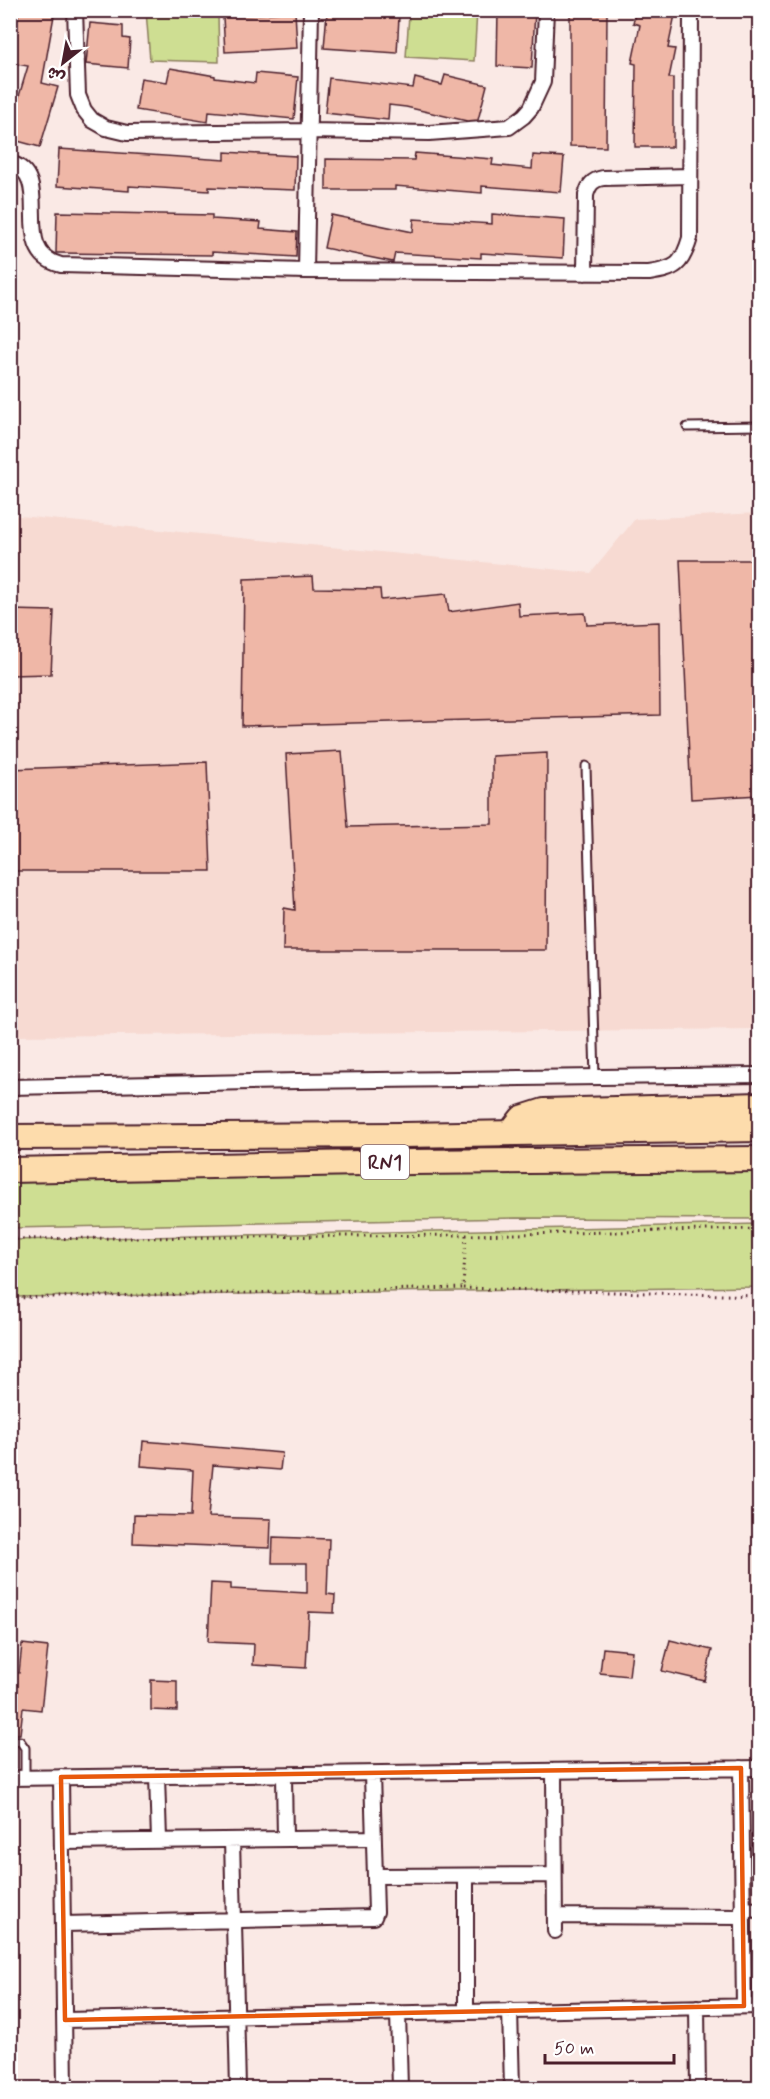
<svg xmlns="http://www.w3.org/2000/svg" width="770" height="2099" viewBox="0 0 770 2099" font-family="Mynerve,'Playpen Sans Arabic',sans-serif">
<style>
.built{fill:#f7dad2}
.green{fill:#cede92;stroke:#8c7e5e;stroke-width:1.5}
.building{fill:#efb7a7;stroke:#4a1f2b;stroke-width:1.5}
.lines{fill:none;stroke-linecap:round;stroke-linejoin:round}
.service-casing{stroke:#4a1f2b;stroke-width:11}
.minor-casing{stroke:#4a1f2b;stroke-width:18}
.trunk-casing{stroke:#4a1f2b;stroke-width:28}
.path{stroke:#4a1f2b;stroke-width:3;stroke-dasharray:1.5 4.5;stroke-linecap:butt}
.service{stroke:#fff;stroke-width:7}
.minor{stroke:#fff;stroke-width:14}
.trunk{stroke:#fddcac;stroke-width:24}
.marked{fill:none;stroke:#e8590c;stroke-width:4.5;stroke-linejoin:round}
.labels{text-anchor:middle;stroke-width:4.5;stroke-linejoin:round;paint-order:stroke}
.shield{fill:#fff;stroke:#80626b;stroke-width:1.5}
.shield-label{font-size:20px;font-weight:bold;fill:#4a1f2b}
</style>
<rect width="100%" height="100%" fill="#fae9e5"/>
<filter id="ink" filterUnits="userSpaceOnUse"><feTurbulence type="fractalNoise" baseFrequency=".0167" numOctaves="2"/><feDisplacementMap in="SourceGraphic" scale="12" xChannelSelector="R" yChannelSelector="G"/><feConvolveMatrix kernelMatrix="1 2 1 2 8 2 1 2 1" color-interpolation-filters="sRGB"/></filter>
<g filter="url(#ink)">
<path class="built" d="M759 513V1029L11 1036 10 515 591 573 635 519Z"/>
<path class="green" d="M421 10 477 11 474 61 406 57 409 15Z
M213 11 218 14 219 62 150 60 146 11Z
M759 1167V1219L516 1218 11 1228 10 1181Z
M759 1224V1287L11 1297V1240Z"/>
<path class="building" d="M19 10H55L42 83 58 87 40 147 10 139V126L28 66 10 63Z
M498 10H535L532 68 497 66Z
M570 10H607L606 147 570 146Z
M636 10H676L668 48 675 49 669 78H673V147H635L636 64 632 63 640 25 633 23Z
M295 11 297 48 225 52 223 17Z
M327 12 399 17 397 53 324 48Z
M90 23 123 26V38L130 39 128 68 86 64Z
M170 68 215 76V78L255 83 256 73 298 77 294 119 209 111 208 122 136 110 141 78 167 82Z
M445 75 487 85 478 120 467 121 406 107 389 105 388 120 325 113 329 78 413 88 415 78 442 85Z
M59 149 225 160V152L296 156 295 190 209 187V191L129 186V191L57 186Z
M415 153 493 159 492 165 532 169 533 155 564 157 561 192 482 186V193L395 186V190H326V159L414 160Z
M57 212 212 215V219L261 222 260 229 297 232 296 257 212 252V255L58 253H56Z
M492 214 565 219 563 258 481 253V258L395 253 393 262 324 248 331 215 413 232 414 219 492 224Z
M680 560H759V795L691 799Z
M313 576 314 588 380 589 381 600 446 594 449 612 518 602 519 616 585 613 587 625 659 622 660 715 242 726 244 579Z
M10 610 54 611 51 674 10 675Z
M342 751 348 827 492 824V756L547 753 546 950H283L284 908 295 910 286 754Z
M207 762 211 871H10V769Z
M143 1441 282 1453 280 1470 213 1465 208 1517 271 1519 270 1548 133 1543 134 1515 191 1516 193 1470 141 1466Z
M273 1537 329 1539 327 1594 335 1595 334 1613 309 1612 306 1668 253 1665 254 1644 208 1642 211 1583 231 1584V1589L307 1593V1563H272Z
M670 1640 712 1650 705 1681 662 1671Z
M22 1644 48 1647 41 1710 23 1708 20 1734H10V1672L19 1673Z
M603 1648 632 1651 629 1676 600 1673Z
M151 1680 177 1681V1711L151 1710Z"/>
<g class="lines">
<g class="service-casing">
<path id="service" d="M687 427 760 426
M586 766 595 1078
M10 1741H20L25 1748V1778"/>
</g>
<g class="minor-casing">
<path id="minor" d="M75 10 78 95 84 110 92 120 106 128 127 133 308 131 429 133 509 127 524 116 531 108 543 82 546 10
M10 163C57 176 7 252 61 265L306 271 649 273C676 269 682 265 690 238L691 10
M306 271 311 10
M585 273 586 195C589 185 592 180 603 178L690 176
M10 1087 298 1081 760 1075
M741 1768 744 2006
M554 1771 555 1931
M157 1776 159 1840
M284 1776 285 1839
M61 1777 65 2088
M10 1778 760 1768
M232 1840 238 2088
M62 1842 373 1838
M375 1876 554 1875
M742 1909 760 1910
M555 1916 743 1917
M64 1924 374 1917 376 1912 372 1774
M697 2007 698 2088
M510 2010 512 2088
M466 2011V1876
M398 2013 400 2088
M65 2020 760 2006"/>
</g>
<g class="trunk-casing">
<path id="trunk" d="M510 1133 522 1118 544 1111 760 1105
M10 1137 404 1135 760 1129
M10 1170 413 1162 760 1159"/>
</g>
<path class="path" d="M466 1235 760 1229
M10 1239 466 1235 463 1288 10 1298
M463 1288 760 1296"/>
<use href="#service" class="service"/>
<use href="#minor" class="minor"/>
<use href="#trunk" class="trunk"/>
</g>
</g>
<path class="marked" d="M741 1768 744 2006 65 2020 61 1777Z"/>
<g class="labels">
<rect class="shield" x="361" y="1145" width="48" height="34" rx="4.5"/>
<g class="shield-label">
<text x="385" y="1169">RN1</text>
</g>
</g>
<rect width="770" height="2099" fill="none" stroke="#fff" stroke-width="36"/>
<rect x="18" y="18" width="734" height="2063" fill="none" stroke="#4a1f2b" stroke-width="2" filter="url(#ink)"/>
<g transform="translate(63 63) rotate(211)" stroke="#ffffff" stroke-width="4.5" paint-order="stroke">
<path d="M0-4.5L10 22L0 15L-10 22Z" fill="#4a1f2b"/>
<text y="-9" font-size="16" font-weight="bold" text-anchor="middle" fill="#4a1f2b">ش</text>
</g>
<path d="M545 2054v9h129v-9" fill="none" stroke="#4a1f2b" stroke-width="3"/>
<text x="554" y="2054" font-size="18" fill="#4a1f2b" stroke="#ffffff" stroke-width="4.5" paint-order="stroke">50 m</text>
</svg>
